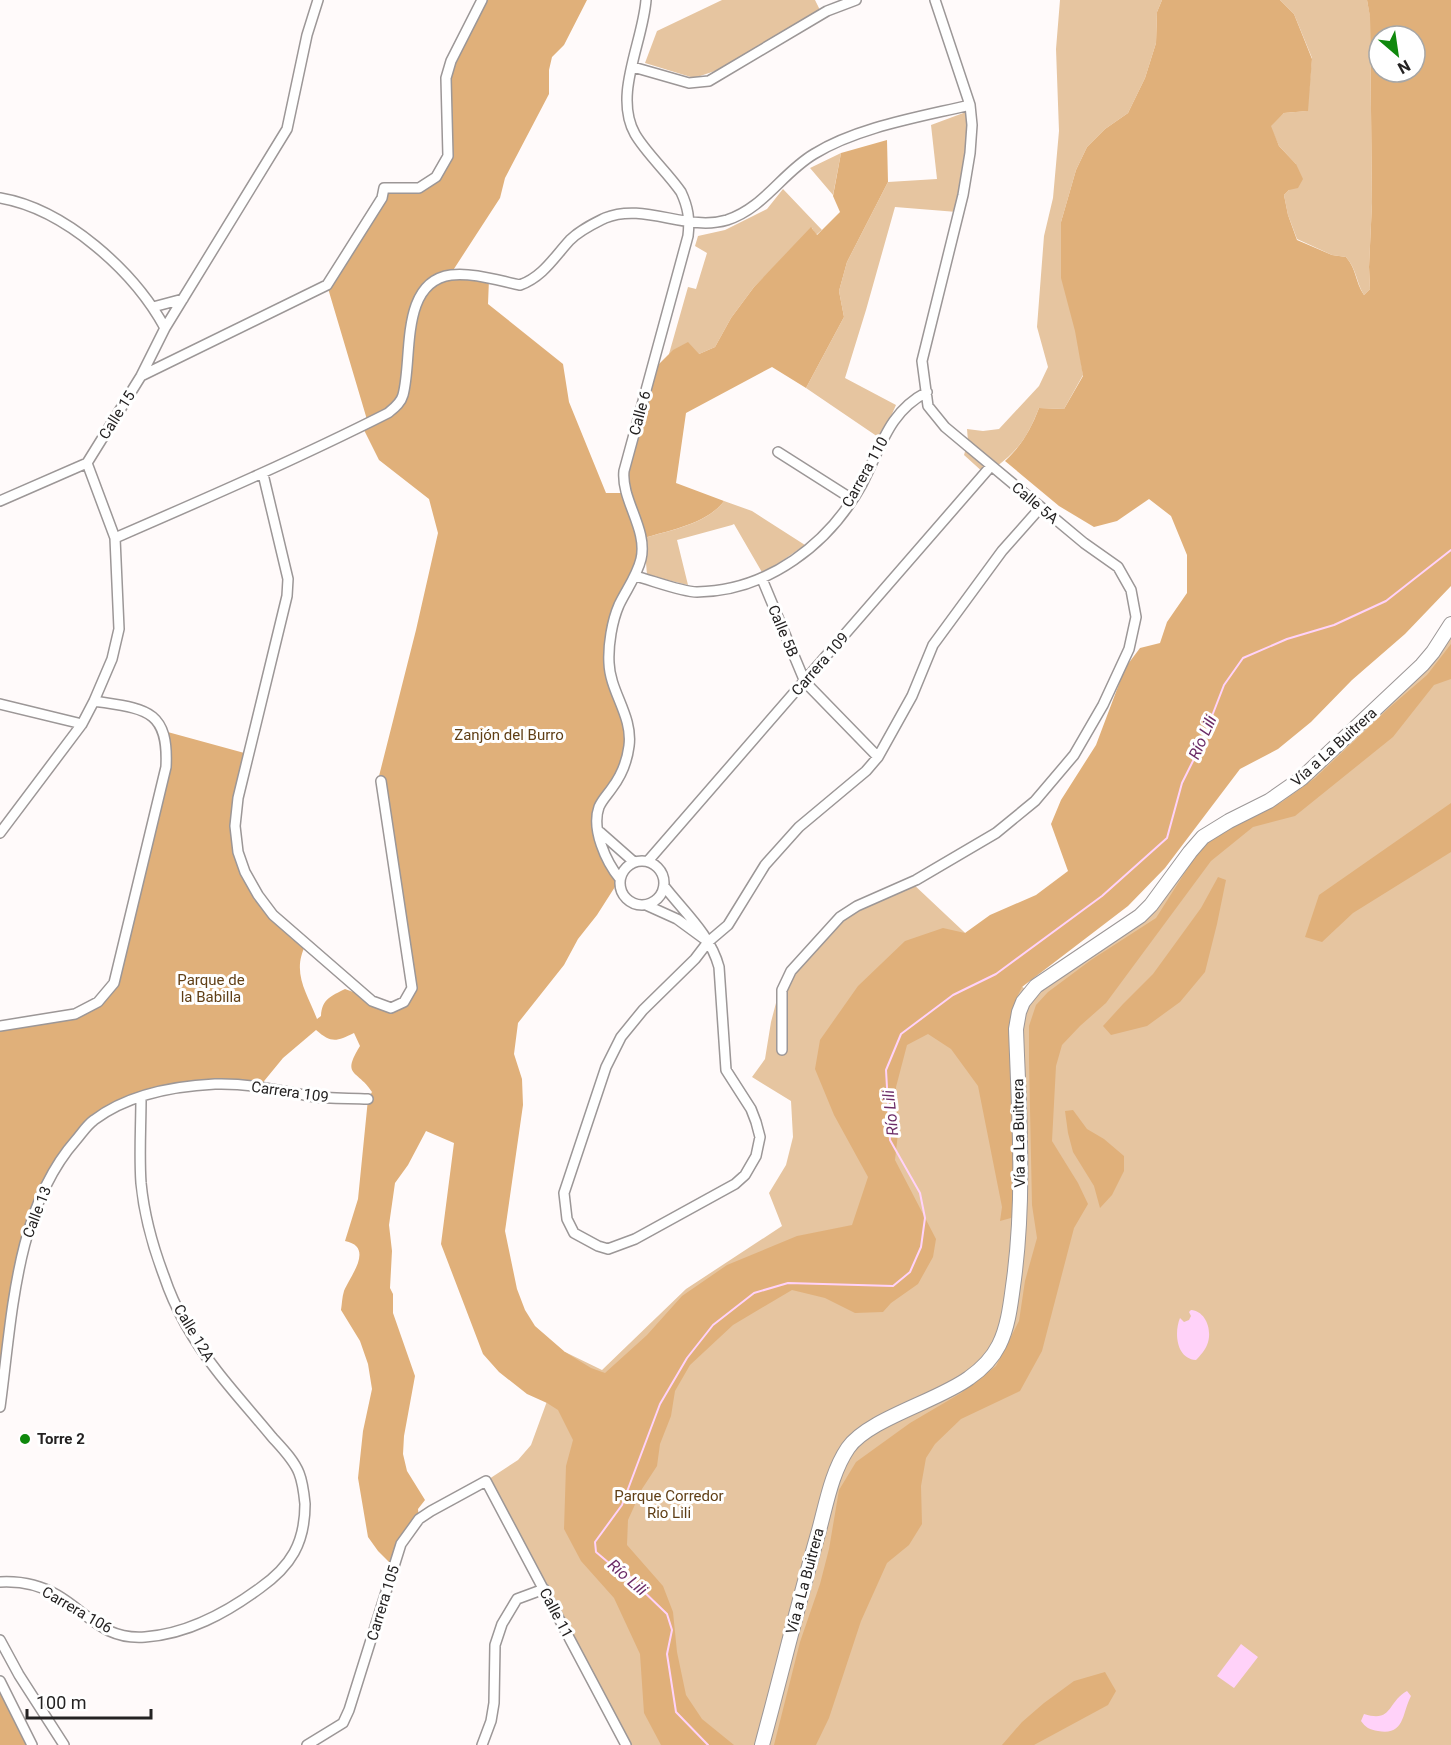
<svg xmlns="http://www.w3.org/2000/svg" width="1451" height="1745" viewBox="0 0 1451 1745" font-family="Roboto,sans-serif">
<style>
.green{fill:#e6c5a0}
.forest{fill:#e0b07a;fill-rule:evenodd}
.water{fill:#ffd2f9}
.lines{fill:none;stroke-linecap:round;stroke-linejoin:round}
.stream{stroke:#ffd2f9;stroke-width:2}
.street-casing{stroke:#9c9797;stroke-width:12}
.secondary-casing{stroke:#9c9797;stroke-width:16}
.street{stroke:#fff;stroke-width:9}
.secondary{stroke:#fff;stroke-width:14}
.poi-dot{fill:#0f880c;stroke:#fff;stroke-width:2}
.labels{text-anchor:middle;stroke-width:6;stroke-linejoin:round;paint-order:stroke}
.street-label{font-size:15px;fill:#242222;stroke:#fff}
.park-label{font-size:15px;fill:#603f16;stroke:#fff}
.poi-label{font-size:15px;font-weight:bold;fill:#242222;stroke:#fff;text-anchor:start}
.water-label{font-size:16px;font-style:italic;fill:#6c2c67;stroke:#fff}
</style>
<rect width="100%" height="100%" fill="#fffafa"/>
<path class="green" d="M722 0H815L820 10 724 68 694 78 645 63 657 31Z
M1060 0H1162L1157 12 1156 43 1145 78 1128 113 1105 129 1087 147 1076 170 1061 222 1083 375 1064 409 1039 408C1026 441 1015 455 985 474L964 455 968 441 967 429 983 431 999 429 1039 386 1048 367 1037 327 1044 236 1053 198 1059 131 1056 49Z
M1280 0H1367L1370 16 1372 203 1369 267 1370 289 1364 295C1356 282 1357 270 1346 257L1332 255 1297 239 1288 215 1284 195 1289 190 1296 164 1279 146 1270 126 1284 113 1307 111 1312 58 1294 14Z
M966 112C972 145 963 180 957 212L895 207 866 310 845 378 896 405 881 439 806 388 844 317 839 291 847 262 888 182 937 179 931 125Z
M841 153 833 195 810 168Z
M783 189 822 230 816 235 812 228 754 287 731 318 715 347 699 354H669L688 287 696 289 707 253 695 246 698 236 725 230 767 209Z
M724 501 752 511 805 545 763 574 734 524 732 525 677 540 688 585 647 575 644 538C671 530 707 524 724 501Z
M1451 624V1745H626L486 1481 518 1460 531 1445 565 1352 602 1370 686 1289 782 1226 769 1193 786 1165 793 1137 791 1101 752 1077 765 1059 771 1022 781 984 831 927 911 882 1029 993 1128 926 1190 852 1331 753Z"/>
<path class="forest" d="M482 0H587L564 45 552 57 549 70V94L505 178 500 198 450 275 489 279 488 304 563 364 569 402 606 493H626L642 558 618 607 609 664 629 748 599 806V830L620 879 597 915 578 939 564 965 518 1023 514 1054 522 1079 523 1105 505 1231 517 1289 525 1310 535 1326 565 1352 591 1368 605 1373 647 1335 682 1296 727 1265 797 1236 852 1225 868 1177 834 1115 815 1069 820 1040 858 986 905 941 943 928 965 933 990 915 1036 895 1068 871 1051 824 1061 800 1096 745 1125 668 1140 648 1160 643 1167 622 1187 593V555L1171 516 1149 499 1117 521 1094 527 1059 506 1005 461C1022 445 1031 429 1039 408L1064 409 1083 376 1075 331 1061 278V222L1076 170 1087 147 1105 129 1128 113 1145 78 1156 43 1157 12 1162 0H1280L1294 14 1312 59 1308 111 1284 113 1271 126 1279 146 1296 164 1303 179 1298 188 1289 190 1284 195 1288 215 1297 240 1332 255 1346 257C1357 270 1355 282 1364 295L1370 289 1369 267 1372 203 1370 17 1367 0H1451V586L1405 634 1352 680 1311 722 1278 749 1240 769 1165 868 1128 906 1022 987 1017 997 1019 1012 1021 1208 1011 1218 1000 1221 1002 1207 978 1086 951 1049 928 1034 907 1045 896 1087 899 1124 895 1160 936 1239 933 1257 918 1284 891 1303 883 1312 855 1313 825 1298 792 1290 733 1325 690 1365 675 1391 671 1416 660 1444 657 1466 642 1489 628 1520 627 1545 663 1586 673 1612 677 1652 686 1695 702 1719 734 1745H661L644 1713 640 1654 614 1598 581 1561 564 1529 566 1466 573 1440 558 1410 547 1403 527 1394 499 1372 483 1354 441 1244 454 1143 426 1131 408 1165 395 1183 389 1225 392 1251 390 1288 393 1294V1313L415 1376 404 1436 403 1454 407 1471 425 1500 418 1509 419 1519 394 1567 378 1551 368 1537 358 1478 363 1431 372 1389 368 1364 360 1341 341 1310C342 1304 342 1297 344 1291 350 1276 375 1247 345 1241L358 1199 368 1099 372 1092C357 1069 341 1077 360 1046L354 1033C336 1042 331 1043 316 1030L283 1058 260 1086 163 1091 112 1109 64 1153 28 1227 0 1407V1026L75 1014 98 1002 114 983 166 767 164 731 248 754 238 798V852L258 895 306 944C291 973 307 992 317 1019L321 1016C322 999 331 996 345 989L356 993 365 1002 372 1001 391 1008 404 1002 412 988 378 780 416 630 438 533 429 499 379 460 362 426 368 423 327 285 384 188H419L436 177 448 156 446 78ZM1379 36H1415V72H1379Z
M887 140 888 182 847 262 839 291 844 317 806 388 772 367 686 413 676 483 724 501C707 524 670 530 644 538L626 478 656 367 673 350 688 342 699 354 715 347 731 318 754 287 811 227 817 235 840 212 833 196 841 153Z
M1451 644V679L1434 685 1393 737 1295 816 1253 827 1211 861 1106 1003 1080 1026 1062 1045 1056 1066 1052 1141 1078 1183 1088 1204 1074 1228 1042 1351 1020 1391 961 1419 935 1444 926 1458 921 1486 922 1524 909 1545 887 1563 861 1621 829 1718 816 1745H774L800 1642 820 1584 829 1549 839 1490 856 1462 910 1423 961 1393 996 1366 1019 1321 1025 1281 1037 1238 1032 1205 1029 1061V1026L1036 1005 1048 992 1091 960 1156 918 1201 847 1217 835 1282 802 1315 778 1390 707 1427 675Z
M1451 803V852L1353 913 1322 942 1305 937 1319 895Z
M1218 877 1226 880 1217 924 1205 972 1180 1002 1147 1026 1111 1035 1103 1026 1123 1004 1153 974 1201 908Z
M1073 1110 1087 1129 1104 1139 1124 1156V1171L1112 1195 1100 1208 1094 1186 1073 1152 1068 1133 1065 1111Z
M1105 1672 1116 1691 1108 1705 1034 1745H1002L1022 1722 1044 1703 1074 1681Z
M0 1689 27 1745H0Z"/>
<path class="water" d="M1191 1310C1206 1311 1213 1331 1207 1345 1205 1350 1200 1356 1196 1360 1176 1359 1174 1332 1180 1318L1184 1322 1189 1320 1191 1316 1189 1312Z
M1241 1644 1258 1657 1234 1688 1217 1676Z
M1407 1691 1411 1696C1402 1713 1405 1736 1378 1731 1370 1730 1365 1727 1361 1721L1364 1714C1393 1723 1387 1702 1407 1691Z"/>
<g class="lines">
<path class="stream" d="M708 1745 676 1712 667 1654 672 1630 667 1614 637 1585 624 1570 609 1563 596 1552 595 1542 622 1505 660 1404 687 1358 713 1325 754 1293 788 1283 893 1286 910 1272 921 1247 925 1218 920 1193 890 1140 886 1070 901 1034 953 995 996 974 1102 896 1167 838 1182 783 1200 747 1224 685 1243 658 1287 639 1334 625 1386 601 1451 550"/>
<g class="street-casing">
<path id="street" d="M633 67 689 83 709 81 827 11 856 0
M0 198C65 209 134 271 165 328
M153 307 183 299
M141 376 327 285 382 198 384 188H419L436 177 448 156 446 78 451 61 482 0
M778 452 852 499
M87 463 141 376 165 328 287 129 307 35 318 0
M263 474 288 579 287 596 238 798 235 826 238 852 245 872 258 895 273 915 372 1001 391 1008 404 1002 412 988 381 781
M0 501 87 463
M115 538C207 498 299 458 388 413 394 408 401 403 403 395 413 359 399 282 451 275 471 272 500 281 520 285 543 277 555 256 570 240 580 230 593 224 605 218 644 202 687 232 727 220 764 208 782 173 814 154 858 127 920 117 970 105
M635 576C651 580 682 592 697 592 768 591 829 544 862 484 881 448 888 412 927 392
M762 579 805 682 878 757
M0 704 82 724
M600 832 634 862
M0 833 82 724 94 701 112 659 119 629 115 538 87 463
M620 883a22 22 0 1 1 44 0a22 22 0 1 1-44 0Z
M648 861 991 466
M620 879C606 862 591 829 599 807 602 800 608 794 612 788 621 776 627 762 629 746 633 716 610 692 609 663 608 645 612 621 619 605 626 590 637 576 641 559 648 529 621 500 624 471L688 236C690 219 688 207 681 192 668 173 646 153 635 134 613 95 643 42 646 0
M664 886C684 912 710 934 719 967L726 1070 751 1109 756 1122 760 1137 756 1156 745 1175 735 1184 635 1239 608 1249 598 1246 574 1233 567 1219 564 1193 606 1067 621 1037 643 1010 695 959 708 942 728 925 765 865 799 827 866 771 878 757 912 696 933 645 1002 551 1041 507
M646 905 677 919 703 938
M0 1026 75 1014 98 1002 114 983 166 767C169 708 144 709 94 701
M782 1050V990L791 971 840 917 857 906 916 880 996 833 1035 801 1074 755 1103 705 1129 649 1136 617 1131 590 1118 567 1084 543 945 427 928 406 922 361 963 195 970 153 972 125 970 105 935 0
M0 1407C12 1319 15 1209 76 1140 82 1133 87 1125 94 1120 127 1095 175 1086 215 1084 250 1083 276 1090 309 1096 329 1099 348 1098 368 1099
M0 1582C19 1581 40 1585 57 1595 88 1613 103 1640 145 1637 188 1634 226 1613 260 1588 291 1566 305 1543 305 1504 304 1494 303 1483 299 1473 294 1460 282 1448 272 1437 254 1415 234 1393 217 1371 195 1343 175 1309 164 1276 153 1247 144 1214 141 1183 139 1155 141 1126 141 1097
M0 1640 19 1675 64 1745
M0 1681 32 1745
M307 1745 343 1723 349 1710 401 1544 419 1519 431 1511 486 1481 626 1745
M482 1745 491 1721 494 1703 495 1645 502 1624 517 1599 544 1589"/>
</g>
<g class="secondary-casing">
<path id="secondary" d="M762 1745C781 1675 798 1604 818 1534 826 1506 831 1473 848 1448 868 1419 938 1401 969 1378 982 1369 992 1359 999 1345 1009 1325 1011 1300 1014 1279 1025 1196 1019 1113 1016 1029L1019 1012 1023 1002 1036 986 1140 916 1151 905 1190 852 1203 837 1229 821 1269 801 1302 778 1422 665 1433 652 1451 624"/>
</g>
<use href="#street" class="street"/>
<use href="#secondary" class="secondary"/>
</g>
<circle class="poi-dot" cx="25" cy="1439" r="6"/>
<g class="labels">
<g class="street-label">
<text transform="translate(640 413) rotate(-75)" y="5">Calle 6</text>
<text transform="translate(117 415) rotate(-58)" y="5">Calle 15</text>
<text transform="translate(865 472) rotate(-61)" y="5">Carrera 110</text>
<text transform="translate(1035 503) rotate(40)" y="5">Calle 5A</text>
<text transform="translate(783 631) rotate(67)" y="5">Calle 5B</text>
<text transform="translate(820 664) rotate(-49)" y="5">Carrera 109</text>
<text transform="translate(1334 747) rotate(-42)" y="5">Vía a La Buitrera</text>
<text transform="translate(290 1092) rotate(8)" y="5">Carrera 109</text>
<text transform="translate(1019 1133) rotate(-91)" y="5">Vía a La Buitrera</text>
<text transform="translate(37 1212) rotate(-69)" y="5">Calle 13</text>
<text transform="translate(194 1333) rotate(59)" y="5">Calle 12A</text>
<text transform="translate(805 1581) rotate(-75)" y="5">Vía a La Buitrera</text>
<text transform="translate(383 1603) rotate(-73)" y="5">Carrera 105</text>
<text transform="translate(77 1610) rotate(30)" y="5">Carrera 106</text>
<text transform="translate(556 1613) rotate(62)" y="5">Calle 11</text>
</g>
<g class="park-label">
<text x="509" y="740">Zanjón del Burro</text>
<text x="211" y="985">Parque de<tspan x="211" dy="17">la Babilla</tspan></text>
<text x="669" y="1501">Parque Corredor<tspan x="669" dy="17">Rio Lili</tspan></text>
</g>
<g class="poi-label">
<text x="37" y="1444">Torre 2</text>
</g>
<g class="water-label">
<text transform="translate(1202 737) rotate(-66)" y="6">Río Lili</text>
<text transform="translate(890 1113) rotate(-96)" y="6">Río Lili</text>
<text transform="translate(628 1577) rotate(41)" y="6">Río Lili</text>
</g>
</g>
<g transform="translate(1397 54) rotate(151)"><circle r="28" fill="#ffffff" stroke="#a7a7a7" stroke-width="1.5"/>
<path d="M0-4.5L10 22L0 15L-10 22Z" fill="#0f880c"/>
<text y="-9" font-size="16" font-weight="bold" text-anchor="middle" fill="#242222">N</text>
</g>
<path d="M27 1709v9h124v-9" fill="none" stroke="#242222" stroke-width="3"/>
<text x="36" y="1709" font-size="18" fill="#242222" stroke="#ffffff" stroke-width="4.5" paint-order="stroke">100 m</text>
</svg>
